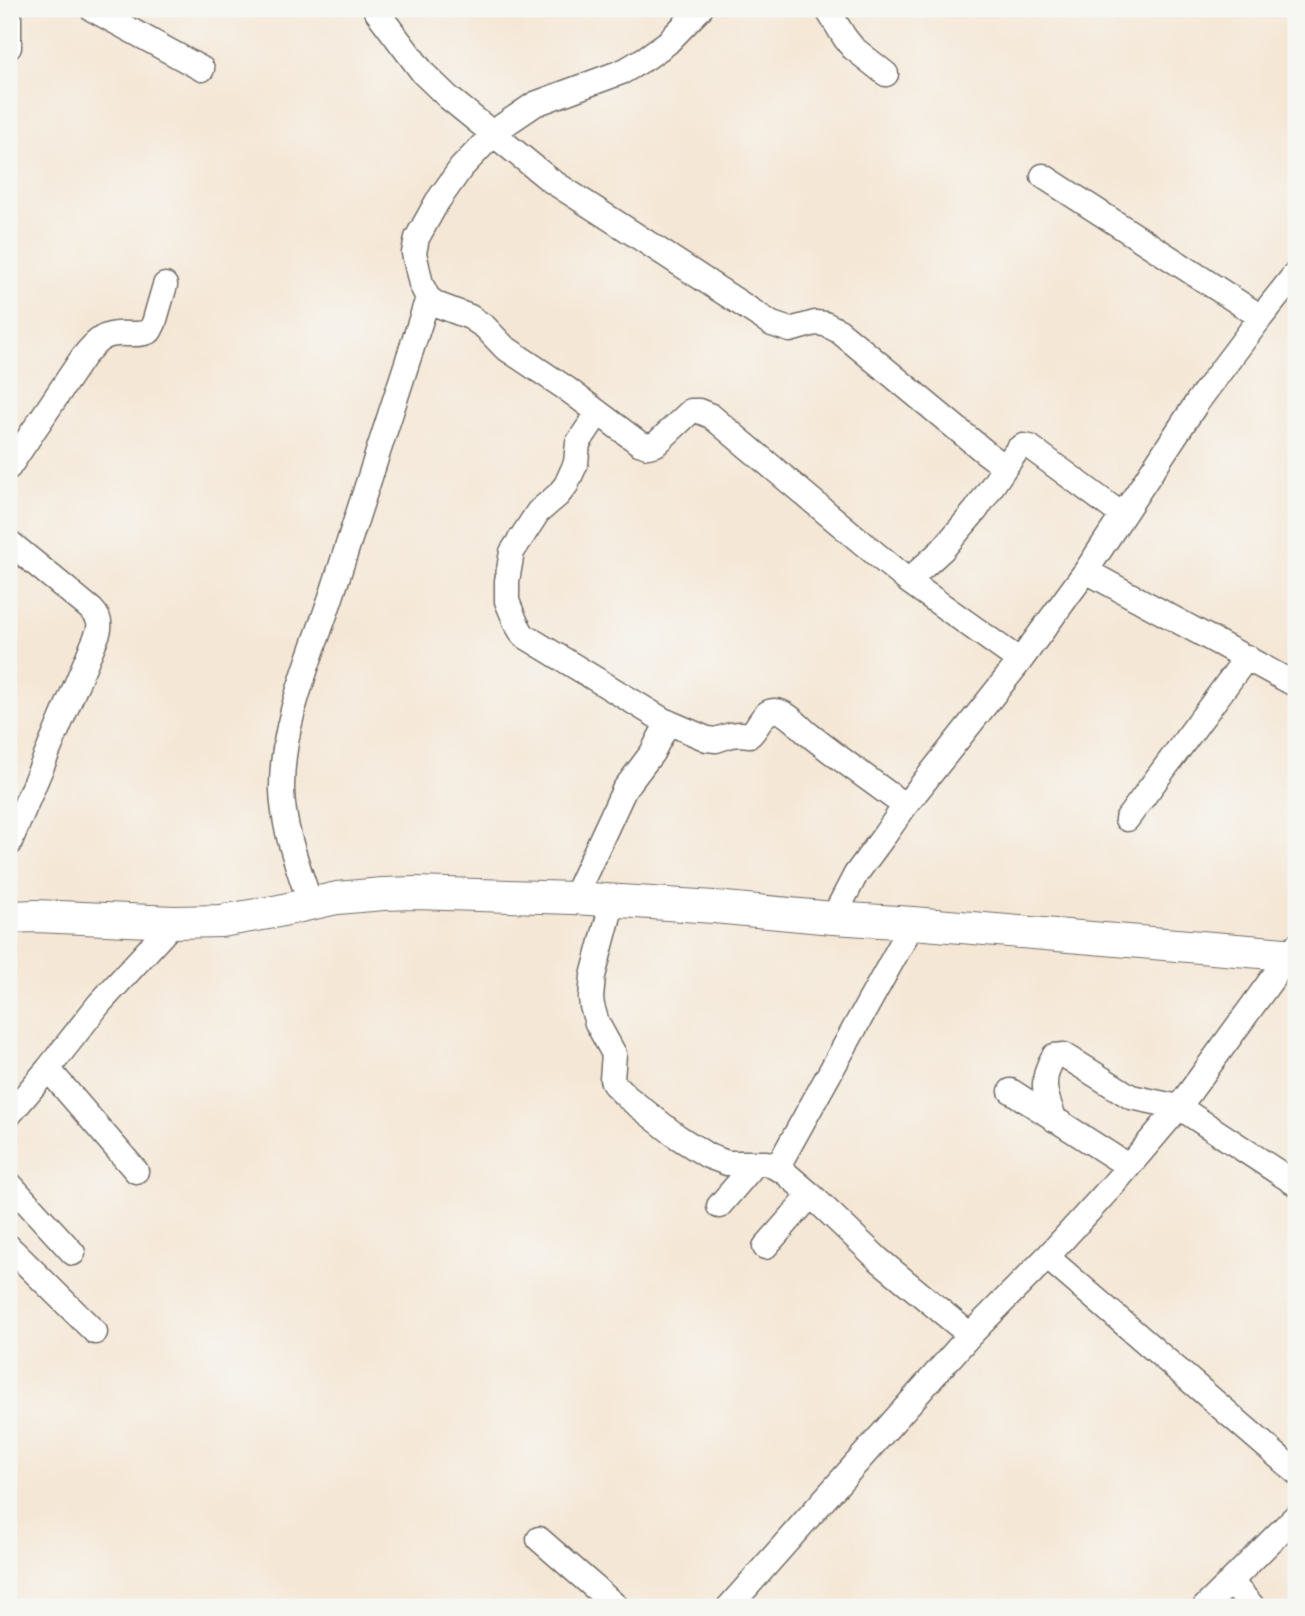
<svg xmlns="http://www.w3.org/2000/svg" width="1305" height="1616" viewBox="0 0 1305 1616" font-family="'Architects Daughter',sans-serif">
<style>
.lines{fill:none;stroke-linecap:round;stroke-linejoin:round}
.minor-casing{stroke:#726d67;stroke-width:27}
.major-casing{stroke:#726d67;stroke-width:34}
.minor{stroke:#fff;stroke-width:24}
.major{stroke:#fff;stroke-width:32}
</style>
<rect width="100%" height="100%" fill="#f6f6f2"/>
<filter id="ink" filterUnits="userSpaceOnUse"><feTurbulence type="fractalNoise" baseFrequency=".0143" numOctaves="2"/><feDisplacementMap in="SourceGraphic" scale="14" xChannelSelector="R" yChannelSelector="G"/><feConvolveMatrix kernelMatrix="1 2 1 2 8 2 1 2 1" color-interpolation-filters="sRGB"/></filter>
<filter id="wash" filterUnits="userSpaceOnUse"><feTurbulence type="fractalNoise" baseFrequency=".00686" numOctaves="4" result="noise"/><feDisplacementMap in="SourceGraphic" scale="28" xChannelSelector="R" yChannelSelector="G"/><feGaussianBlur stdDeviation="1.57" result="paint"/><feColorMatrix in="noise" values="0 0 0 0 0 0 0 0 0 0 0 0 0 0 0 0 0 1.4 0 .05"/><feComposite in="paint" operator="in"/></filter>
<g filter="url(#wash)">
<rect width="100%" height="100%" fill="#f5e7d6"/>
</g>
<g filter="url(#ink)">
<g class="lines">
<g class="minor-casing">
<path id="minor" d="M92 9 202 69
M375 9 424 74 449 98 550 180 634 234 772 324 790 330 815 323 825 324 839 331 985 452 1005 467 976 510 942 550 908 581
M700 9 667 43 646 58 624 71 535 104 498 129 461 168 437 202 417 238 414 253 421 284 428 298 438 305 470 317 485 327 504 347 567 389 639 443 648 446 656 444 691 411H699L711 416 908 581 1020 661 1086 571 1198 401 1261 317 1296 273
M827 9 845 38 853 48 886 74
M9 47V9
M1043 176 1261 317
M598 413 578 443 576 463 566 485 558 495 538 512 512 552 507 581V601L516 623 523 635 663 720 707 739 716 740 731 735 740 734 750 735C759 727 763 710 775 711 786 711 798 725 806 732 838 758 872 781 905 806
M9 467 83 357C96 341 104 332 127 334 135 334 142 335 150 331L154 323 165 285
M1005 467 1018 449 1023 446 1030 447 1122 515
M9 542 92 610C99 617 101 624 98 633L9 844
M1086 571 1296 685
M1127 819 1247 657
M574 898 624 790 652 753 668 722
M613 900 593 976 591 998 592 1006 597 1023 614 1054 612 1079 614 1084 627 1097 678 1137 708 1156 727 1163H766L783 1171 811 1195 878 1259 970 1335
M310 903C298 866 283 829 282 790 281 721 312 655 333 591 365 493 396 396 428 298
M833 918 856 874 884 836 905 806 1020 661
M48 1069 136 1171
M1011 1091 1128 1166
M9 1115 48 1069 99 1004 174 922
M1055 1120C1045 1095 1039 1081 1054 1056L1064 1055 1131 1097 1179 1107 1296 1184
M777 1168 913 923
M9 1183 73 1253
M719 1206 756 1163
M9 1247 95 1332
M765 1247 811 1195
M1047 1257 1296 1472
M539 1539 617 1607
M1231 1582 1253 1607
M729 1607 970 1335 1047 1257 1112 1186 1179 1107 1296 946
M1205 1607 1296 1516"/>
</g>
<g class="major-casing">
<path id="major" d="M9 917 36 916 174 922 221 921 274 912 337 898 383 894 415 893 574 898 714 907 833 918 913 923 1296 955"/>
</g>
<use href="#minor" class="minor"/>
<use href="#major" class="major"/>
</g>
</g>
<rect width="1305" height="1616" fill="none" stroke="#f6f6f2" stroke-width="35"/>
</svg>
